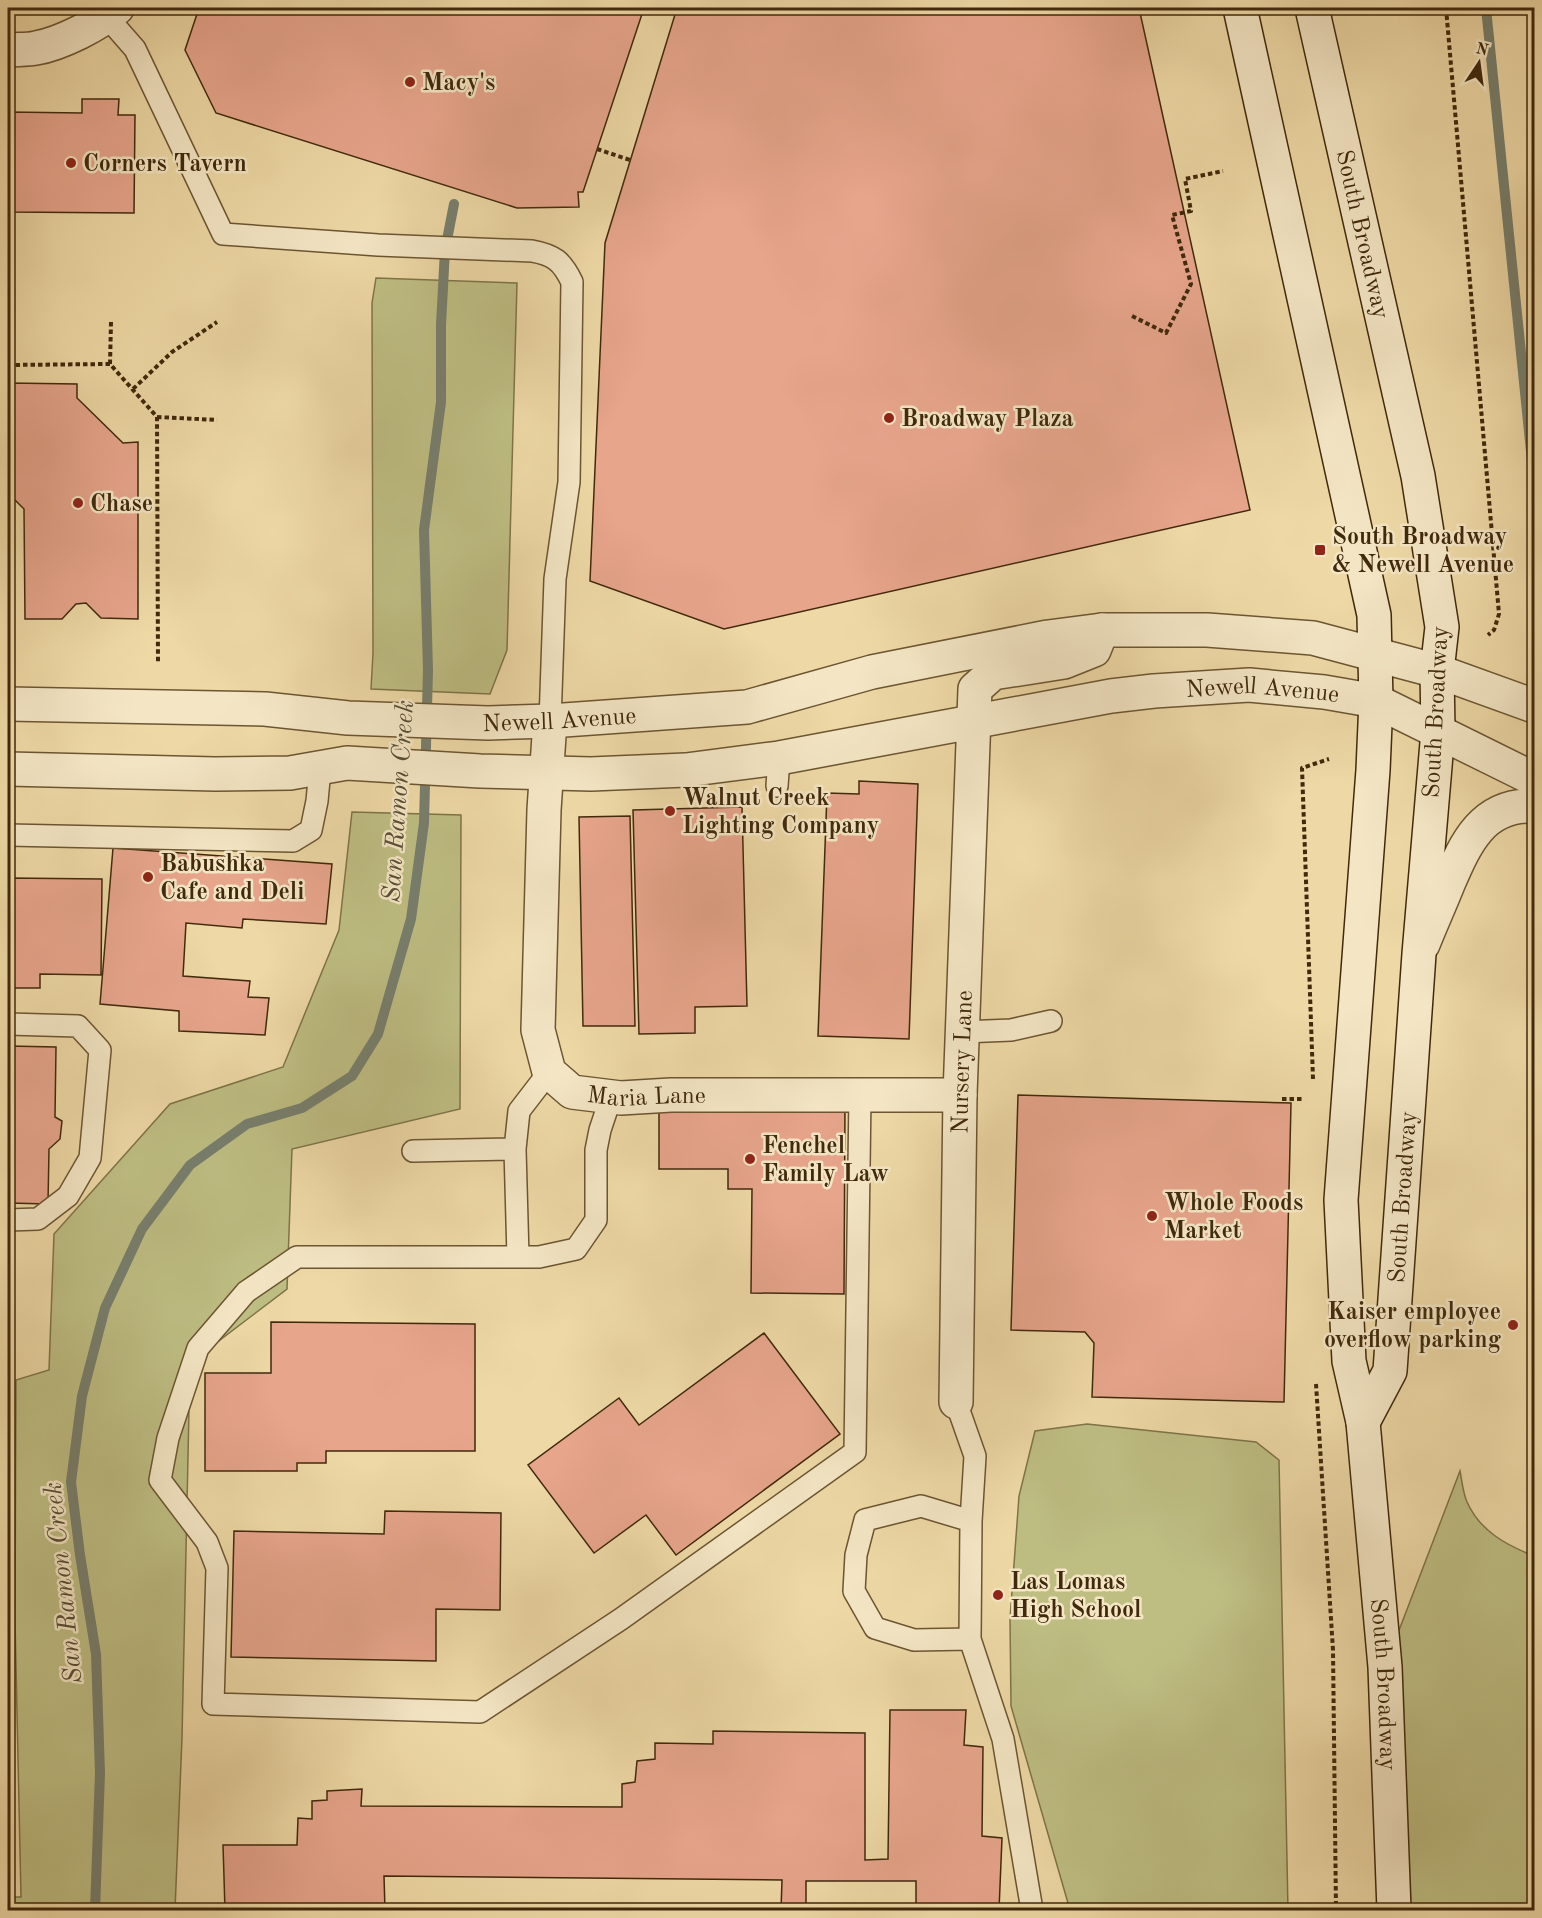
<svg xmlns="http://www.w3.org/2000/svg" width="1542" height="1918" viewBox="0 0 1542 1918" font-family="'Old Standard TT',serif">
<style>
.green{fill:#bebe83;stroke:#7f7448;stroke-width:1.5}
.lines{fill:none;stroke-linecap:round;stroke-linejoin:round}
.stream{stroke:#777f6e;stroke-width:10}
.building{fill:#e7a58c;stroke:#40290c;stroke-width:1.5}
.service-casing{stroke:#6c5532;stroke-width:24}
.minor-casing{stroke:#6c5532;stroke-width:36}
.tertiary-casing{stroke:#6c5532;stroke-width:36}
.secondary-casing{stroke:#40290c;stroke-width:36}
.path{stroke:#40290c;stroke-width:4;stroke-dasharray:4.5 3;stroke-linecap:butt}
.service{stroke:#f4e6c5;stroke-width:21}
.minor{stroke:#f4e6c5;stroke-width:33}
.tertiary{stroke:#f4e6c5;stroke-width:33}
.secondary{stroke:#f4e6c5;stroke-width:33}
.poi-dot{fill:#8f2418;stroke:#f4e6c5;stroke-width:2}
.labels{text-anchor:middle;stroke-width:5;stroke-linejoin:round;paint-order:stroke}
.poi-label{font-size:24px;font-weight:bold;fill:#40290c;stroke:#f4e6c5;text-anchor:start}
.street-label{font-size:24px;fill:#40290c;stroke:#f4e6c5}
.water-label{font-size:26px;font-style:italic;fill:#574d35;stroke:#f4e6c5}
</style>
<rect width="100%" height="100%" fill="#eed9a6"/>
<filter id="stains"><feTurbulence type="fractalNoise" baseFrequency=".00333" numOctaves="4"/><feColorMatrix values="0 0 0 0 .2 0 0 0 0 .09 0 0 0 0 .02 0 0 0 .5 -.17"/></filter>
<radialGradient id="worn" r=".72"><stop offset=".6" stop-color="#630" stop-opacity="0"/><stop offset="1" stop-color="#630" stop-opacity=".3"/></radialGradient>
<path class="green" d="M376 278 517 283 507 650 490 694 371 689 373 653 372 303Z
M352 812 461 815 460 1109 292 1149 287 1289 190 1363 182 1738 175 1910H8V1897H21L15 1620 16 1380 49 1370 54 1234 170 1104 283 1067 339 930Z
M1087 1424 1256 1442 1279 1460 1288 1910H1070L1011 1706 1010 1619 1019 1496 1035 1431Z
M1460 1471C1462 1481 1463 1493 1467 1502 1480 1531 1506 1545 1534 1556V1910H1394L1385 1667Z"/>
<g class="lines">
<path class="stream" d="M1486 8 1534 481
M95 1910 100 1773 96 1654 80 1555 71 1482 82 1396 105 1308 142 1229 190 1165 247 1124 302 1108 352 1076 378 1034 411 919 424 823 428 670 424 530 441 402V325L445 250 454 204"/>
</g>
<path class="building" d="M199 8H644L583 192H578L579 207 517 208 216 113 185 50Z
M677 8H1139L1250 510 724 629 590 581 605 243Z
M82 99H119L118 115H135L134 213 8 212V112L82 113Z
M8 383 77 384V398L123 443 138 442V619L101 618 86 603 76 604 62 619H25L24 509 12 497H8Z
M859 781 918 784 909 1039 818 1036 827 793 859 794Z
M742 807 747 1006 695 1007V1033L639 1034 633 810Z
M630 816 635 1026H583L579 817Z
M113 848 332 864 326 924 243 919 242 928 186 923 183 976 250 981 248 997 269 998 265 1035 179 1031V1011L100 1004Z
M8 878 102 879 101 975 40 974V988H8Z
M8 1046 56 1047 55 1117 62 1121 60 1139 49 1149 48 1204 8 1203Z
M1018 1095 1291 1103 1284 1402 1092 1397 1094 1343 1085 1332 1011 1330Z
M659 1102 845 1103 844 1294 751 1293 752 1189H728V1169H659Z
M271 1322 475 1324V1451H326V1463H297V1471H205V1373H271Z
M764 1333 840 1434 676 1555 646 1515 594 1553 528 1465 619 1398 639 1425Z
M385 1511 501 1513 500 1610 436 1609V1661L231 1657 234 1531 384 1534Z
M890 1710H966L964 1745 983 1747 982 1836 1002 1838 999 1910H916V1881H806V1910H781L782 1880 384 1876 385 1910H225L223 1845H297L298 1818 312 1819V1801L327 1800V1791L362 1789 361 1806 622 1807V1784L635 1782 637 1761 655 1759V1743L713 1744V1731L865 1733V1860L888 1859Z"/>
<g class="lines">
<g class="service-casing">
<path id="service" d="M107 17 135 49 223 234 378 245 532 251C554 255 562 261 572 282L569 482 555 579 550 721
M777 786 779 758
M8 835 293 841 311 830 317 801 320 769
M8 1024 78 1026 100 1050 90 1158 68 1196 38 1219 8 1220
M963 1032 1011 1030 1051 1021
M611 1097 600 1130 596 1150V1220L576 1249 539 1257H297L246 1292 198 1348 168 1438 160 1480 207 1542 217 1568 213 1704 480 1712 621 1619 855 1452 860 1095
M413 1151 515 1149
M518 1257 515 1149 519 1111 549 1072
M956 1402 975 1456 971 1521 970 1639 914 1640 875 1628 854 1591 856 1555 865 1520 921 1506 971 1521
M970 1639 1003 1739 1032 1910"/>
</g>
<g class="minor-casing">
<g id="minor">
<path d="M8 50C17 49 27 50 36 48 60 44 100 24 117 8"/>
<path id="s1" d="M550 721 544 810 538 1030 549 1072 572 1092 621 1098 671 1095H960"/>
<path id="s2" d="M956 1402 960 1095 975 689 993 673 1064 662 1094 650 1102 630"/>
</g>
</g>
<g class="tertiary-casing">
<g id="tertiary">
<path id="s3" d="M8 704 265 709 348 718 488 723 550 721 747 707 872 672 1048 637 1102 630H1207L1313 638 1437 671 1534 706"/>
<path id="s4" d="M8 769 215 774 290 773 347 763 480 771 591 774 686 770 779 758 1111 696 1154 691 1249 685 1324 692 1376 701 1534 779"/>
<path d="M1423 944C1431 924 1440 904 1448 884 1466 842 1483 804 1534 806"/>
</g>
</g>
<g class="secondary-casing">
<g id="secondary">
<path id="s5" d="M1240 8 1374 615 1376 701 1373 770 1341 1200 1349 1361 1363 1422 1385 1667 1394 1910"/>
<path id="s6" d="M1312 8 1418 476 1442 627 1437 671 1438 731 1419 954 1390 1371 1363 1422"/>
</g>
</g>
<path class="path" d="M1446 8 1499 614 1494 630 1488 635
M597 149 630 160
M1132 316 1166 333 1191 284 1172 215 1191 211 1185 179 1223 171
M110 364 111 322
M8 365 110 364 157 417 158 664
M133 389 172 352 217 322
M157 417 217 420
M1313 1079 1302 768 1329 759
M1282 1099H1302
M1316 1384 1333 1650 1336 1910"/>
<use href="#service" class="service"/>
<use href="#minor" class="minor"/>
<use href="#tertiary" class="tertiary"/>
<use href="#secondary" class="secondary"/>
</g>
<g class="poi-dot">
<circle cx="410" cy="82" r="6"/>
<circle cx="71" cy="163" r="6"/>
<circle cx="889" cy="418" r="6"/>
<circle cx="78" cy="503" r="6"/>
<rect x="1314" y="544" width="12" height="12" rx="3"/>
<circle cx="670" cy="811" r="6"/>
<circle cx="148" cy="877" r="6"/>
<circle cx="750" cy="1159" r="6"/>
<circle cx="1152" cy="1216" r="6"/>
<circle cx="1513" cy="1325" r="6"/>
<circle cx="998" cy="1595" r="6"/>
</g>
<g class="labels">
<g class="poi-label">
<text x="422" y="90">Macy's</text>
<text x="83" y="171">Corners Tavern</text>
<text x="901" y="426">Broadway Plaza</text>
<text x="90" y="511">Chase</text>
<text x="1332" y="544">South Broadway<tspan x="1332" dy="28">&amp; Newell Avenue</tspan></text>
<text x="682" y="805">Walnut Creek<tspan x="682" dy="28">Lighting Company</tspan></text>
<text x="160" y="871">Babushka<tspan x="160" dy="28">Cafe and Deli</tspan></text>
<text x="762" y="1153">Fenchel<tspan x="762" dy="28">Family Law</tspan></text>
<text x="1164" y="1210">Whole Foods<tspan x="1164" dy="28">Market</tspan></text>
<text x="1501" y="1319" text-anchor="end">Kaiser employee<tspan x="1501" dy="28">overflow parking</tspan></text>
<text x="1010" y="1589">Las Lomas<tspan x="1010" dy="28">High School</tspan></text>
</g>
<g class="street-label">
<text dy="8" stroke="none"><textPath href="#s6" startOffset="232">South Broadway</textPath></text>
<text dy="8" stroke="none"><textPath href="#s4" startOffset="1263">Newell Avenue</textPath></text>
<text transform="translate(1435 712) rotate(-87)" y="8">South Broadway</text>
<text dy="8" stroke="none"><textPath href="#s3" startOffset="552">Newell Avenue</textPath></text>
<text dy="8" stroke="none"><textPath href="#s2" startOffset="340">Nursery Lane</textPath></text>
<text dy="8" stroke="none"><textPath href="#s1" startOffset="458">Maria Lane</textPath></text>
<text transform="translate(1402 1197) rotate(-86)" y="8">South Broadway</text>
<text dy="8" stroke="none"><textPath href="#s5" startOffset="1695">South Broadway</textPath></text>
</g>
<g class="water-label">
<text transform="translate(397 801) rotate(-86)" y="9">San Ramon Creek</text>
<text transform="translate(62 1583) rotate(-96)" y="9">San Ramon Creek</text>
</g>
</g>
<rect width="1542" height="1918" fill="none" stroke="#eed9a6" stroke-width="30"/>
<rect x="9" y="9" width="1524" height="1900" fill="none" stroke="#40290c" stroke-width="3"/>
<rect x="15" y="15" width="1512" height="1888" fill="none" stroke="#40290c" stroke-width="1.5"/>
<g transform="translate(1479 63) rotate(13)" stroke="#f4e6c5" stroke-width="4.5" paint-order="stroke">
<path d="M0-4.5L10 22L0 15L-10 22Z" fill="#40290c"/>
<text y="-9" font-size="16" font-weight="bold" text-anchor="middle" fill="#40290c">N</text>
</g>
<rect width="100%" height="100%" filter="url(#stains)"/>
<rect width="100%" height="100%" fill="url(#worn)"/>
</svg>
